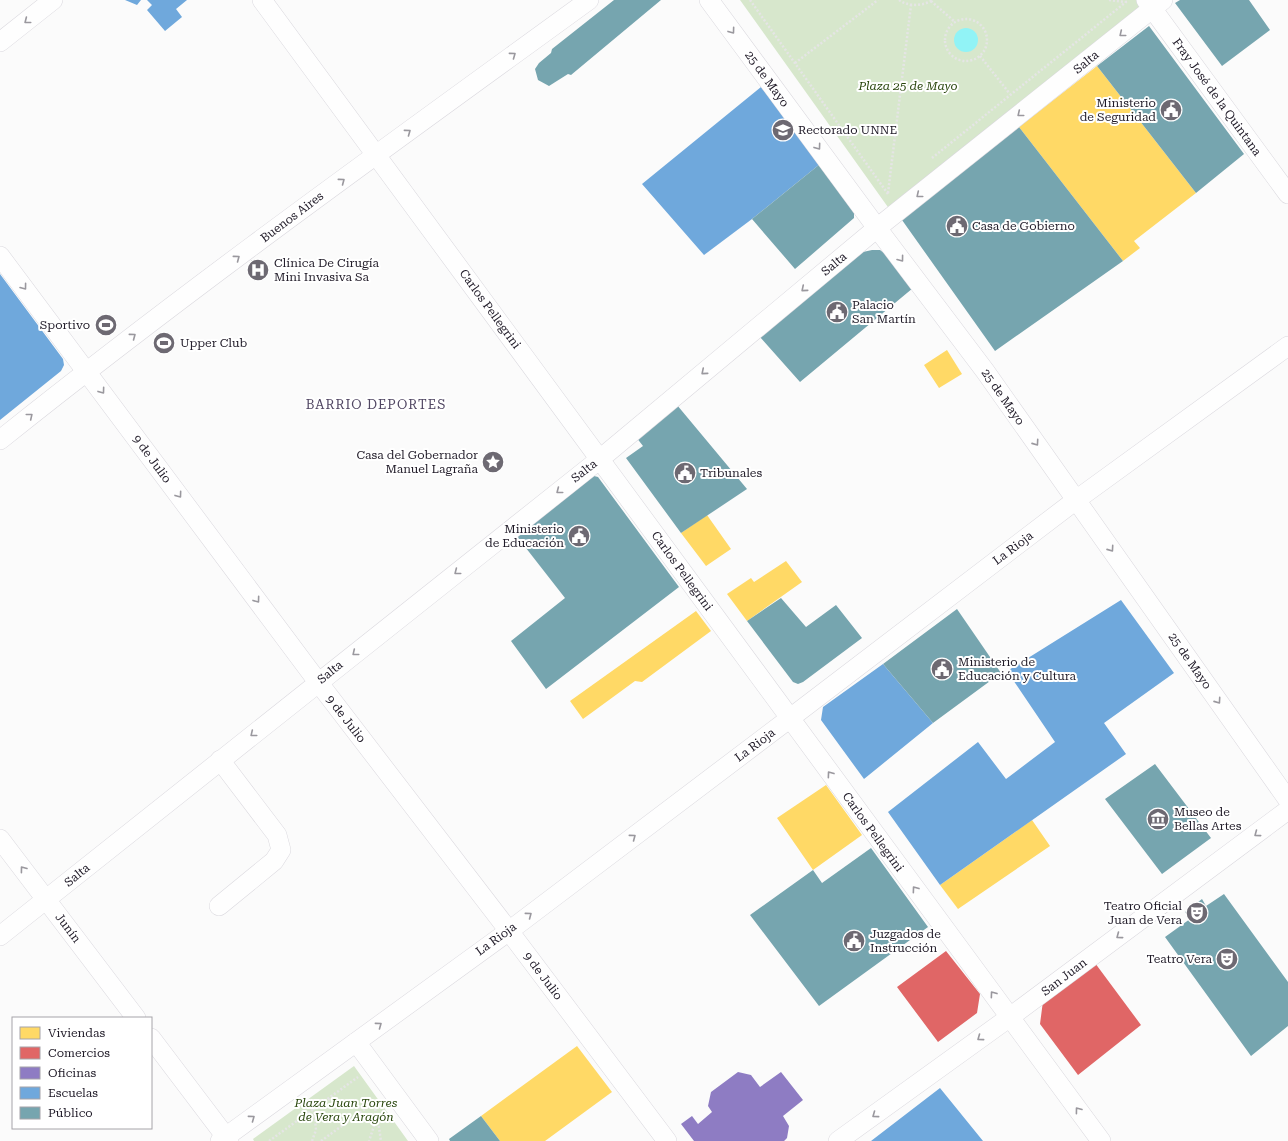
<svg xmlns="http://www.w3.org/2000/svg" width="1288" height="1141" viewBox="0 0 1288 1141" font-family="'Roboto Serif',serif">
<style>
.green{fill:#d7e7cc}
.water{fill:#91f3f6}
.homes{fill:#ffd966}
.shops{fill:#e06666}
.offices{fill:#8e7cc3}
.schools{fill:#6fa8dc}
.public{fill:#76a5af}
.lines{fill:none;stroke-linecap:round;stroke-linejoin:round}
.minor-casing{stroke:#dad8de;stroke-width:20}
.path{stroke:#e5e5e5;stroke-width:2.5;stroke-dasharray:2 2;stroke-linecap:butt}
.minor{stroke:#fefefe;stroke-width:19}
.oneway{stroke:#9a989e}
.labels{text-anchor:middle;stroke-width:4;stroke-linejoin:round;paint-order:stroke}
.street-label{font-size:12px;fill:#201b28;stroke:#fff}
.park-label{font-size:12px;font-style:italic;fill:#29460d;stroke:#fff}
.poi-label{font-size:12px;fill:#201b28;stroke:#fff;text-anchor:start}
.neighbourhood-label{font-size:13px;letter-spacing:1px;fill:#514763;stroke:#fff}
</style>
<rect width="100%" height="100%" fill="#fbfbfb"/>
<path class="green" d="M740 0H1141L1146 7 890 210Z
M354 1066 408 1141H254L253 1139Z"/>
<path class="water" d="M954 40a12 12 0 1 1 24 0a12 12 0 1 1-24 0Z"/>
<path class="homes" d="M1097 66 1196 193 1134 241 1140 248 1123 261 1019 127Z
M947 350 962 374 939 388 924 365Z
M707 515 731 549 706 566 681 533Z
M786 561 802 582 747 621 727 594 751 578 754 582Z
M696 611 711 631 642 682 635 681 583 719 570 701Z
M826 785 862 835 813 870 777 818Z
M1032 820 1050 846 958 909 940 885Z
M577 1046 612 1092 545 1141H500L481 1116Z"/>
<path class="shops" d="M946 951 980 994 977 1013 938 1042 897 987Z
M1095 963 1141 1025 1078 1075 1040 1024 1043 1001Z"/>
<path class="offices" d="M738 1072 751 1075 760 1087 781 1072 803 1100 783 1116 789 1126 787 1138 784 1141H694L681 1124 692 1116 698 1124 712 1112 708 1106 711 1092Z"/>
<path class="schools" d="M125 0H141L137 5Z
M147 0H187L176 9 182 17 165 31 147 10 152 5Z
M761 87 820 164 752 219 704 255 642 184Z
M0 274 63 359 64 365 61 371 0 420Z
M1121 600 1174 673 1104 723 1126 754 940 885 888 812 978 742 1006 779 1055 742 1007 671Z
M883 664 933 723 864 779 821 720 823 707Z
M940 1088 983 1141H871Z"/>
<path class="public" d="M614 0H661L571 75 568 74 549 86 538 80 535 69 539 63 551 53 552 49Z
M1180 0H1249L1270 30 1222 66 1175 3Z
M1149 26 1244 154 1196 193 1097 66Z
M1019 127 1123 261 995 351 902 220Z
M820 164 854 210V218L795 269 752 219Z
M872 250H880L889 257 913 288 800 382 760 337 863 252Z
M677 405 747 489 681 533 626 458 643 446 636 437Z
M590 475 598 477 679 587 546 689 511 641 565 598 515 534Z
M781 598 806 627 836 605 862 638 803 682 798 684 793 682 747 621Z
M957 609 1001 673 933 723 883 664Z
M1155 764 1211 838 1162 874 1105 799Z
M871 848 928 927 819 1006 750 915 813 870 822 883Z
M1224 894 1288 982V1026L1251 1056 1165 937 1190 919 1185 912 1202 899 1206 906Z
M481 1116 500 1141H450L449 1139Z"/>
<g class="lines">
<g class="minor-casing">
<path id="minor" d="M262 0C543 380 820 762 1101 1141
M709 0 877 228 985 371 1288 800
M1146 0 1288 194
M0 42 53 0
M0 256 318 682 509 931 667 1141
M0 440C191 287 391 144 589 0
M0 839 136 1018
M219 906 274 861 281 850 277 835 220 760
M0 936 600 459 877 228 1163 0
M151 1038 229 1141
M356 1042 429 1141
M220 1141 509 931 789 719 1076 500 1288 346
M838 1141 1010 1017 1288 810"/>
</g>
<path class="path" d="M750 0 888 194 889 193
M899 0C909 7 923 6 933 0
M1109 0 1125 2
M931 1 955 22
M945 40a21 21 0 1 1 42 0a21 21 0 1 1-42 0Z
M980 56 1010 94
M795 63 878 0
M932 158 1126 2 1124 0
M888 193 911 5
M328 1099 351 1107 365 1108
M377 1114 381 1141
M269 1141 358 1077
M312 1141 316 1130 314 1108
M321 1141 376 1101 374 1126 369 1141"/>
<use href="#minor" class="minor"/>
</g>
<defs><path id="oneway-chevron" d="M-2-3.5L2.5 0L-2 3.5" fill="none" stroke-width="1.6" stroke-linecap="round" stroke-linejoin="round"/></defs>
<g class="oneway">
<use href="#oneway-chevron" transform="translate(27 21) rotate(142)"/>
<use href="#oneway-chevron" transform="translate(732 31) rotate(54)"/>
<use href="#oneway-chevron" transform="translate(1122 34) rotate(141)"/>
<use href="#oneway-chevron" transform="translate(513 55) rotate(-36)"/>
<use href="#oneway-chevron" transform="translate(1020 114) rotate(141)"/>
<use href="#oneway-chevron" transform="translate(408 132) rotate(-36)"/>
<use href="#oneway-chevron" transform="translate(818 147) rotate(54)"/>
<use href="#oneway-chevron" transform="translate(342 181) rotate(-37)"/>
<use href="#oneway-chevron" transform="translate(919 195) rotate(141)"/>
<use href="#oneway-chevron" transform="translate(237 258) rotate(-37)"/>
<use href="#oneway-chevron" transform="translate(901 259) rotate(53)"/>
<use href="#oneway-chevron" transform="translate(24 287) rotate(53)"/>
<use href="#oneway-chevron" transform="translate(804 289) rotate(140)"/>
<use href="#oneway-chevron" transform="translate(133 336) rotate(-37)"/>
<use href="#oneway-chevron" transform="translate(704 372) rotate(140)"/>
<use href="#oneway-chevron" transform="translate(102 391) rotate(54)"/>
<use href="#oneway-chevron" transform="translate(30 416) rotate(-39)"/>
<use href="#oneway-chevron" transform="translate(1036 443) rotate(55)"/>
<use href="#oneway-chevron" transform="translate(559 491) rotate(142)"/>
<use href="#oneway-chevron" transform="translate(179 495) rotate(54)"/>
<use href="#oneway-chevron" transform="translate(1111 549) rotate(55)"/>
<use href="#oneway-chevron" transform="translate(457 572) rotate(142)"/>
<use href="#oneway-chevron" transform="translate(257 600) rotate(54)"/>
<use href="#oneway-chevron" transform="translate(355 653) rotate(141)"/>
<use href="#oneway-chevron" transform="translate(1218 701) rotate(55)"/>
<use href="#oneway-chevron" transform="translate(253 734) rotate(141)"/>
<use href="#oneway-chevron" transform="translate(830 774) rotate(-126)"/>
<use href="#oneway-chevron" transform="translate(1257 834) rotate(143)"/>
<use href="#oneway-chevron" transform="translate(633 837) rotate(-37)"/>
<use href="#oneway-chevron" transform="translate(23 869) rotate(-127)"/>
<use href="#oneway-chevron" transform="translate(915 889) rotate(-126)"/>
<use href="#oneway-chevron" transform="translate(529 915) rotate(-37)"/>
<use href="#oneway-chevron" transform="translate(1119 936) rotate(143)"/>
<use href="#oneway-chevron" transform="translate(993 994) rotate(-126)"/>
<use href="#oneway-chevron" transform="translate(379 1025) rotate(-36)"/>
<use href="#oneway-chevron" transform="translate(980 1038) rotate(144)"/>
<use href="#oneway-chevron" transform="translate(1078 1110) rotate(-127)"/>
<use href="#oneway-chevron" transform="translate(875 1115) rotate(144)"/>
<use href="#oneway-chevron" transform="translate(252 1118) rotate(-36)"/>
</g>
<defs>
<g id="civic-disc" transform="scale(1.15)"><circle r="9.5" fill="#6d6972" stroke="#fff"/><path d="M-.6-6.5H3V-4.5H.6V-3L4-1V1h2V6H-6V1h2V-1L-.6-3ZM-1.2 2.5V6h2.4V2.5Z" fill="#fff"/></g>
<g id="university-disc" transform="scale(1.15)"><circle r="9.5" fill="#6d6972" stroke="#fff"/><path d="M0-5L7-2L0 1L-7-2ZM-4 1L0 2.5L4 1V4Q0 6-4 4Z" fill="#fff"/></g>
<g id="hospital-disc" transform="scale(1.15)"><circle r="9.5" fill="#6d6972" stroke="#fff"/><path d="M-5-5h3v3.5h4V-5h3V5h-3V1.5h-4V5h-3Z" fill="#fff"/></g>
<g id="stadium-disc" transform="scale(1.15)"><circle r="9.5" fill="#6d6972" stroke="#fff"/><path d="M0-5a6.5 5 0 1 0 0 10a6.5 5 0 1 0 0-10ZM-3.5-1.8h7v3.6h-7Z" fill="#fff"/></g>
<g id="sight-disc" transform="scale(1.15)"><circle r="9.5" fill="#6d6972" stroke="#fff"/><path d="M0-6L1.8-2.2L6-1.7L2.9 1.2L3.7 5.4L0 3.3L-3.7 5.4L-2.9 1.2L-6-1.7L-1.8-2.2Z" fill="#fff"/></g>
<g id="museum-disc" transform="scale(1.15)"><circle r="9.5" fill="#6d6972" stroke="#fff"/><path d="M0-6L6-3V-2H-6V-3ZM-5-1h2V3h-2ZM-1-1h2V3h-2ZM3-1h2V3H3ZM-6 4H6V6H-6Z" fill="#fff"/></g>
<g id="theatre-disc" transform="scale(1.15)"><circle r="9.5" fill="#6d6972" stroke="#fff"/><path d="M-5-5.5Q0-4 5-5.5V0Q5 5 0 6Q-5 5-5 0ZM-3.3-2.5H-1v1.5H-3.3ZM1-2.5H3.3v1.5H1ZM-2.8 1Q0 5.5 2.8 1Z" fill="#fff"/></g>
</defs>
<g fill-rule="evenodd">
<use href="#civic-disc" x="1171" y="110"/>
<use href="#university-disc" x="783" y="130"/>
<use href="#civic-disc" x="957" y="226"/>
<use href="#hospital-disc" x="258" y="270"/>
<use href="#civic-disc" x="837" y="312"/>
<use href="#stadium-disc" x="106" y="325"/>
<use href="#stadium-disc" x="164" y="343"/>
<use href="#sight-disc" x="493" y="462"/>
<use href="#civic-disc" x="685" y="473"/>
<use href="#civic-disc" x="579" y="536"/>
<use href="#civic-disc" x="942" y="669"/>
<use href="#museum-disc" x="1158" y="819"/>
<use href="#theatre-disc" x="1197" y="913"/>
<use href="#civic-disc" x="854" y="941"/>
<use href="#theatre-disc" x="1227" y="959"/>
</g>
<g class="labels">
<g class="street-label">
<text transform="translate(1086 62) rotate(-39)" y="4">Salta</text>
<text transform="translate(767 79) rotate(54)" y="4">25 de Mayo</text>
<text transform="translate(1217 97) rotate(54)" y="4">Fray José de la Quintana</text>
<text transform="translate(292 217) rotate(-37)" y="4">Buenos Aires</text>
<text transform="translate(834 264) rotate(-40)" y="4">Salta</text>
<text transform="translate(490 309) rotate(54)" y="4">Carlos Pellegrini</text>
<text transform="translate(1003 397) rotate(55)" y="4">25 de Mayo</text>
<text transform="translate(152 459) rotate(54)" y="4">9 de Julio</text>
<text transform="translate(584 471) rotate(-38)" y="4">Salta</text>
<text transform="translate(1013 548) rotate(-37)" y="4">La Rioja</text>
<text transform="translate(682 571) rotate(54)" y="4">Carlos Pellegrini</text>
<text transform="translate(1190 661) rotate(55)" y="4">25 de Mayo</text>
<text transform="translate(330 672) rotate(-39)" y="4">Salta</text>
<text transform="translate(346 719) rotate(52)" y="4">9 de Julio</text>
<text transform="translate(755 745) rotate(-37)" y="4">La Rioja</text>
<text transform="translate(873 832) rotate(54)" y="4">Carlos Pellegrini</text>
<text transform="translate(77 875) rotate(-39)" y="4">Salta</text>
<text transform="translate(68 928) rotate(53)" y="4">Junín</text>
<text transform="translate(496 939) rotate(-36)" y="4">La Rioja</text>
<text transform="translate(543 976) rotate(53)" y="4">9 de Julio</text>
<text transform="translate(1064 977) rotate(-37)" y="4">San Juan</text>
</g>
<g class="park-label">
<text x="908" y="90">Plaza 25 de Mayo</text>
<text x="346" y="1107">Plaza Juan Torres<tspan x="346" dy="14">de Vera y Aragón</tspan></text>
</g>
<g class="poi-label">
<text x="1156" y="107" text-anchor="end">Ministerio<tspan x="1156" dy="14">de Seguridad</tspan></text>
<text x="798" y="134">Rectorado UNNE</text>
<text x="972" y="230">Casa de Gobierno</text>
<text x="274" y="267">Clínica De Cirugía<tspan x="274" dy="14">Mini Invasiva Sa</tspan></text>
<text x="852" y="309">Palacio<tspan x="852" dy="14">San Martín</tspan></text>
<text x="90" y="329" text-anchor="end">Sportivo</text>
<text x="180" y="347">Upper Club</text>
<text x="478" y="459" text-anchor="end">Casa del Gobernador<tspan x="478" dy="14">Manuel Lagraña</tspan></text>
<text x="700" y="477">Tribunales</text>
<text x="564" y="533" text-anchor="end">Ministerio<tspan x="564" dy="14">de Educación</tspan></text>
<text x="958" y="666">Ministerio de<tspan x="958" dy="14">Educación y Cultura</tspan></text>
<text x="1174" y="816">Museo de<tspan x="1174" dy="14">Bellas Artes</tspan></text>
<text x="1182" y="910" text-anchor="end">Teatro Oficial<tspan x="1182" dy="14">Juan de Vera</tspan></text>
<text x="870" y="938">Juzgados de<tspan x="870" dy="14">Instrucción</tspan></text>
<text x="1212" y="963" text-anchor="end">Teatro Vera</text>
</g>
<g class="neighbourhood-label">
<text x="376" y="409">BARRIO DEPORTES</text>
</g>
</g>
<rect x="12" y="1017" width="140" height="112" fill="#ffffff" stroke="#a6a4a9"/>
<rect x="20" y="1027" width="20" height="12" fill="#ffd966" stroke="#a6a4a9"/>
<text x="48" y="1037" font-size="12" fill="#201b28">Viviendas</text>
<rect x="20" y="1047" width="20" height="12" fill="#e06666" stroke="#a6a4a9"/>
<text x="48" y="1057" font-size="12" fill="#201b28">Comercios</text>
<rect x="20" y="1067" width="20" height="12" fill="#8e7cc3" stroke="#a6a4a9"/>
<text x="48" y="1077" font-size="12" fill="#201b28">Oficinas</text>
<rect x="20" y="1087" width="20" height="12" fill="#6fa8dc" stroke="#a6a4a9"/>
<text x="48" y="1097" font-size="12" fill="#201b28">Escuelas</text>
<rect x="20" y="1107" width="20" height="12" fill="#76a5af" stroke="#a6a4a9"/>
<text x="48" y="1117" font-size="12" fill="#201b28">Público</text>
</svg>
